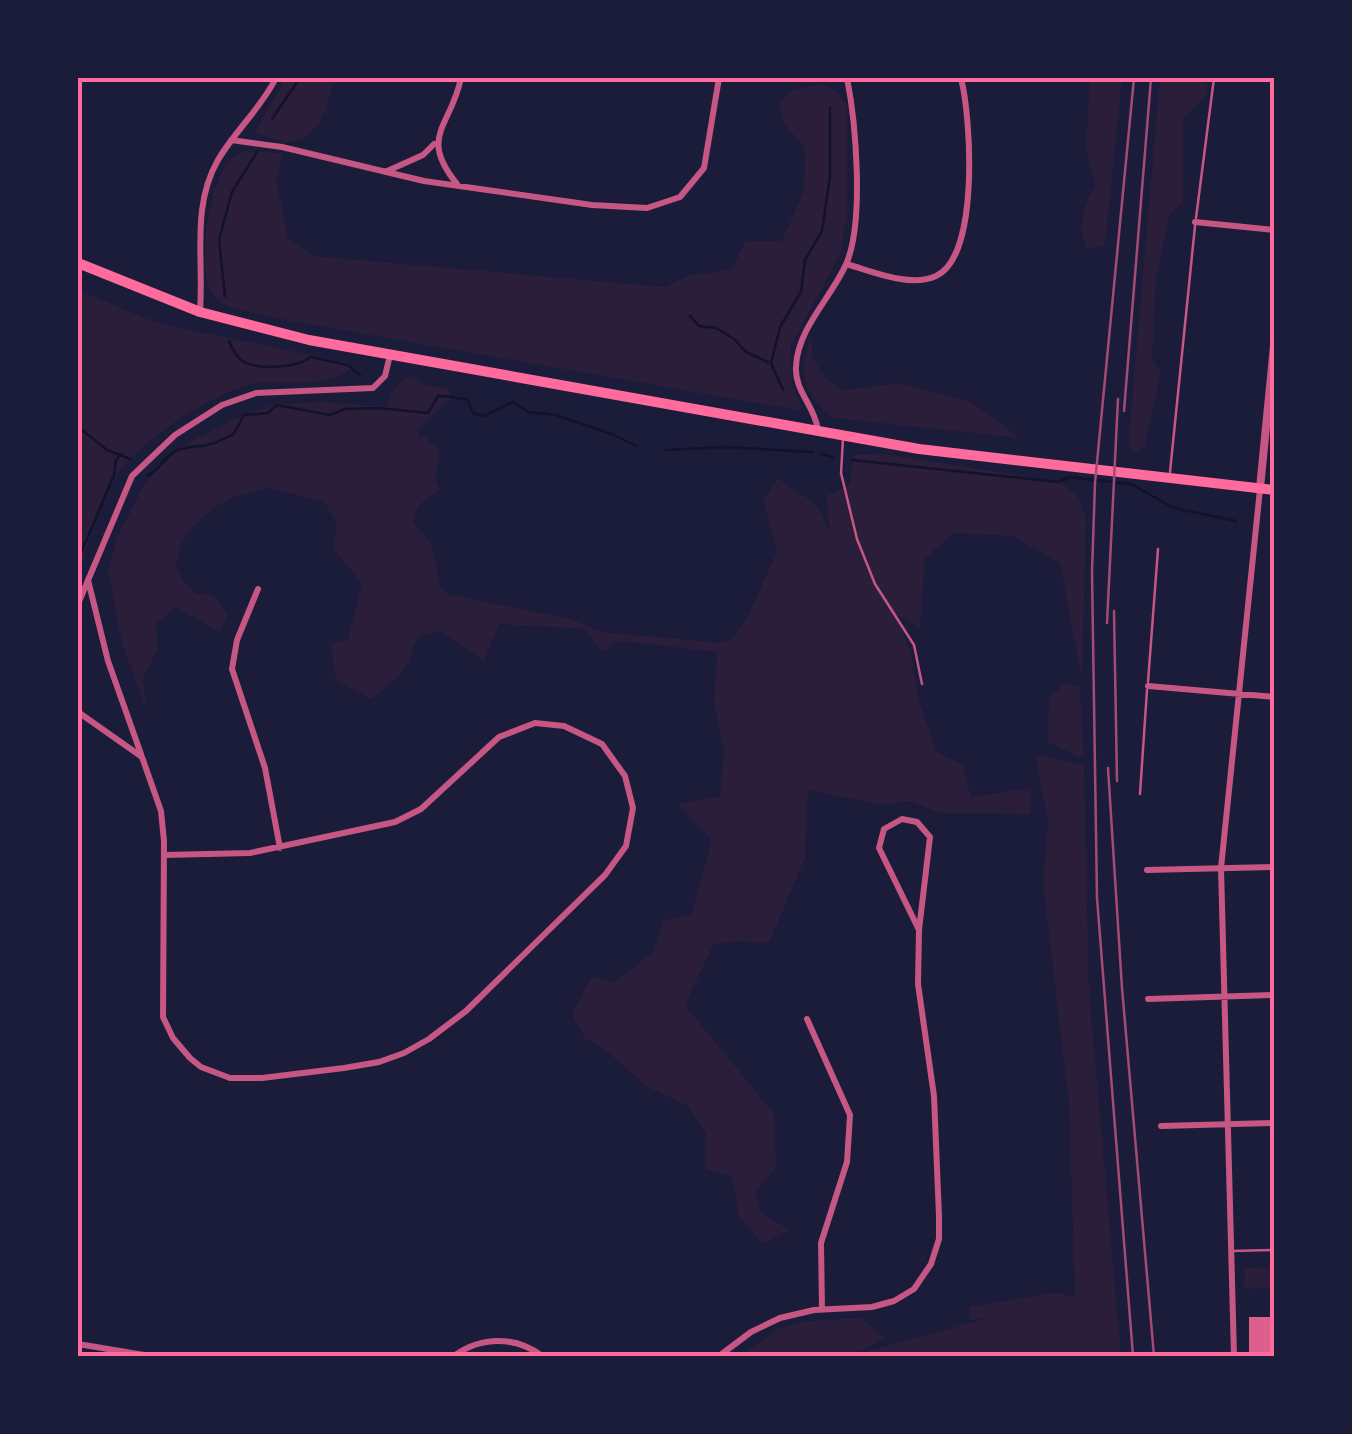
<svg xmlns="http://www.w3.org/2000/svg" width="1352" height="1434" viewBox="0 0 1352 1434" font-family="'Titillium Web',sans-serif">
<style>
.green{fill:#2a1e3b}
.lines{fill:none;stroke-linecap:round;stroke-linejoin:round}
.stream{stroke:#12122b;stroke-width:2.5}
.building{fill:#dd5f8e}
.service{stroke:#c65784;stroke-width:2.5}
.minor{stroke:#c65784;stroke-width:6}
.tertiary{stroke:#c65784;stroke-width:8}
.primary{stroke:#ff6b9d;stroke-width:10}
.rail{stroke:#a44b75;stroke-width:2.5}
.neatline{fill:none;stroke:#ff6b9d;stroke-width:4}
</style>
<rect width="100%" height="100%" fill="#1b1b3a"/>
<path class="green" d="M284 78H334C329 102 321 140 288 142 279 142 265 135 255 133 263 112 278 99 284 78Z
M1090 78H1122L1105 245 1087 250C1077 225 1083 209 1095 185L1086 147Z
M1160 78H1186L1208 84 1205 97 1183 120V203L1170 214 1156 277 1152 359 1161 373 1144 448 1137 453 1129 447V437Z
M821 84 836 91 847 105V215L840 255 791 345 792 381 802 411 296 322C278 317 227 311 215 298 194 276 209 179 231 159 244 147 267 152 283 154L276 179 288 239 313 256 665 287 690 275 731 270 746 241H782L804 191 805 148 784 123 779 104 791 90Z
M78 290 157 323 350 363 352 368C328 389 291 380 261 383 218 387 130 446 110 485 96 512 89 545 78 573Z
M811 336 813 359 827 380 844 390 901 383 973 403 1020 438 833 418C802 392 798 374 811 336Z
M411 375 428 386 447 387 451 398 418 431V436L425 437 440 450 435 479 440 489 418 506 413 521 431 544 441 587 447 594 570 619 603 632 722 643 732 639 745 622 777 552 763 501 777 478 816 504 830 532 826 496 850 484 854 455 884 454 1061 482 1079 498 1086 518 1082 680 1060 563 1012 536 953 533 925 559 920 629 894 613 911 652 918 699 937 752 963 765 971 797 1031 788 1030 814 939 813 911 801 883 805 808 790 805 858 769 943 736 941 713 945 685 1005 774 1114 776 1167 755 1192 760 1212 790 1230 763 1244 739 1217 732 1177 706 1169V1134L688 1106 648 1087 599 1045 585 1039 572 1014 591 977 614 982 654 952 663 920 691 915 712 840 677 804 720 796 724 750 714 704 717 652 620 641 602 651 585 629 499 624 484 661 440 631 419 636C413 645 412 651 409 661 402 677 384 688 371 699L336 681 330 644 348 639 362 584 334 549 336 521 324 502 268 487 231 498 214 508 192 528 182 543 176 565 184 582 197 594C215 594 219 599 227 615L220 632 176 607 156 624 158 649 143 677 146 708 122 644 108 571 117 538 145 483 182 446 233 420 276 404 327 402 387 407 394 388Z
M1066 682 1080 687 1084 759 1047 742 1049 699Z
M1035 754 1084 765 1089 991 1121 1356H850L992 1317 970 1320 969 1307 1058 1292 1075 1298 1069 1104 1043 883 1048 823Z
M1274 1267V1288L1244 1289 1245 1268Z
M860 1318 884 1337C848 1366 785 1357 742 1356L777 1329 808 1321Z"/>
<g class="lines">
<path class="stream" d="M272 119 300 78
M225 296 219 240 232 192 257 152
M690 316 699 326 716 328 734 339 746 352 768 362
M229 341C232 349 236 357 244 362 260 370 297 368 311 357L348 365 360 375
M783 390 771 363 780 327 801 292 805 260 822 231 830 176V108
M78 427 107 450 131 459
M666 450 724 447 813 452
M821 454 833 457
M852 460 1058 482 1069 477 1131 484 1174 508 1236 521
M148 475C160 470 162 460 172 453 184 445 198 448 211 444 219 442 225 437 233 435L244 415 268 413 277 405 330 415 345 409 378 408 428 413 438 396C448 395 457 399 467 399L473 413 484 416 513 402 528 412 556 415 612 434 636 446
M78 560 114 475 116 460 121 454"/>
</g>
<path class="building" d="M1249 1317H1274V1352L1249 1353Z"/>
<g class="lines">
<path class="service" d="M1196 218 1214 78
M843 439 841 473 857 539 875 584 914 645 922 684
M1170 472 1195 226
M1148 682 1158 549
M1140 794 1147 690
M1231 1251 1274 1250"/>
<path class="minor" d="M231 140 282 147 424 181 592 205 647 208 680 197 704 168 719 78
M385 172 423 155 434 144
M457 184C418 136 451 127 461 78
M1195 222 1274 230
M846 264C872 271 910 288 936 276 980 256 971 117 961 78
M200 311C204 259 191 207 218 160 235 131 261 108 276 78
M818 430C815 406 794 391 796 366 798 327 833 296 847 262 864 220 856 123 847 78
M88 580 108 661 141 754
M258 589 237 640 232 669 265 768 280 848
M78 604 132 476 175 435 222 405 256 393 373 388 385 376 390 355
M1148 686 1274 697
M78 712 142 757 161 811 164 841 163 1017 173 1038 190 1058 201 1067 230 1078H262L344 1068 379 1062 404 1053 429 1039 466 1011 605 875 626 846 633 808 625 776 602 744 564 726 535 723 499 737 421 809 395 822 250 853 164 855
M902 819 917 822 930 837 919 930 879 848 884 829Z
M1147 870 1274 867
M1148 999 1274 995
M807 1019 850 1115 847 1162 821 1243 822 1309
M1161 1126 1274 1123
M78 1344 150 1356
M454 1356C481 1336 516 1336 542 1356
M719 1356 751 1332 780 1318 814 1310 872 1307 894 1301 914 1289 931 1264 939 1239V1216L934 1096 918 984 919 930
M1234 1356 1221 868 1260 489"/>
<path class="tertiary" d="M1260 488 1274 346"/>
<path class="primary" d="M78 263 200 312 309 340 919 449 1274 490"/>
<path class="rail" d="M1124 411 1151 78
M1114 611 1117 781
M1107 623 1118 399
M1108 768 1122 988 1154 1356
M1133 1356 1097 898 1092 572 1095 483 1134 78"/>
</g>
<rect width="1352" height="1434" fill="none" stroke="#1b1b3a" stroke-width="160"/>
<rect x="80" y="80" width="1192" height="1274" class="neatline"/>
</svg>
